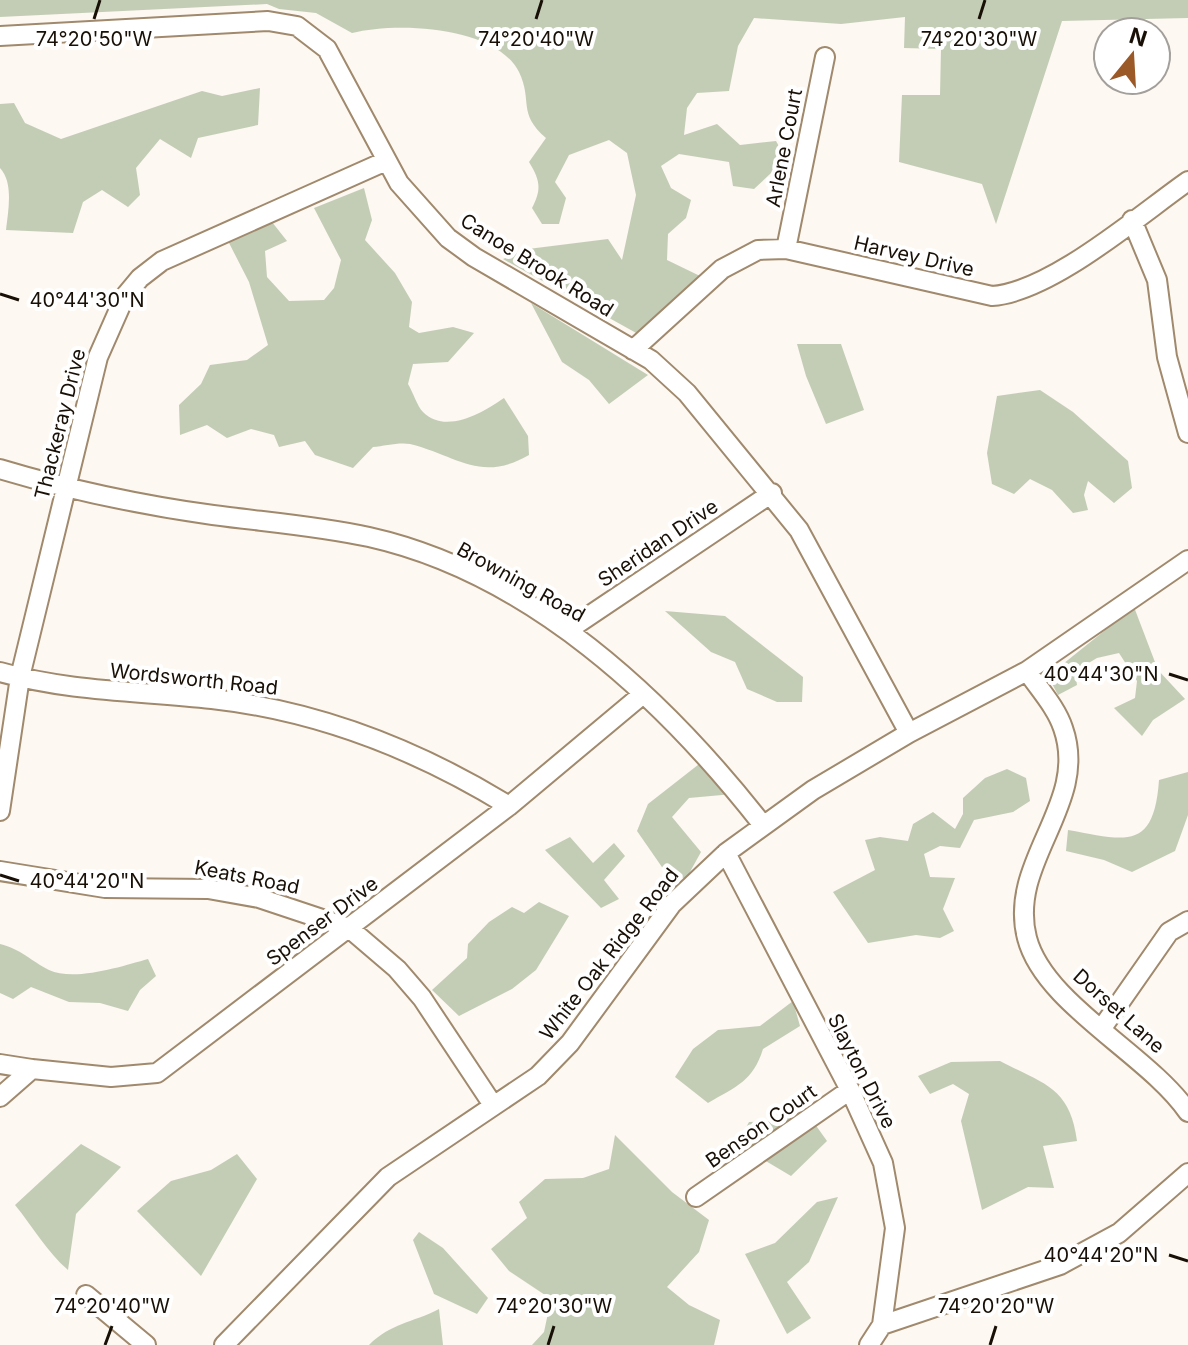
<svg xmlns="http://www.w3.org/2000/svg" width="1188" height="1345" viewBox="0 0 1188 1345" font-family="Inter,sans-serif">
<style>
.green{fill:#c3cdb6}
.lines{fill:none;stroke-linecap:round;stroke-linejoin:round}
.minor-casing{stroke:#a0896c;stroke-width:22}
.minor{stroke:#fff;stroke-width:18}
.ticks{fill:none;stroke:#181006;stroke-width:3}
.labels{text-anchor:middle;stroke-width:8;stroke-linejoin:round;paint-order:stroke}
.street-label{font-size:20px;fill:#181006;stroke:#fff}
.ticks-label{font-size:20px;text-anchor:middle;fill:#181006;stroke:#fff;stroke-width:8;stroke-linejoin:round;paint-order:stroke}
</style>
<rect width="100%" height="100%" fill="#fdf8f1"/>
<path class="green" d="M0 0H1188V18L1062 21 996 224 982 184 899 162 902 95H940L941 49 904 48 905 17 841 24 754 18 738 46 729 91 697 93 687 108 684 135 717 124 740 145 776 141 786 159 754 189 733 186 729 162 679 154 661 166 671 188 691 200 686 218 668 234 667 260 700 276 638 334 503 259 528 249 608 239 622 260 636 195 627 153 609 140 569 155 555 182 566 198 559 224H542L532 208C542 189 540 180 529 162L546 138C517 113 533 101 519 72 495 25 395 22 352 33L316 13 279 9 267 4 0 17Z
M260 88 258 125 198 138 191 158 160 139 136 168 140 195 128 207 102 190 83 202 73 233 6 230C8 211 14 183 0 168V104L14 103 25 123 61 139 202 91 222 96Z
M364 188 372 220 365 240 395 273 412 302 409 327 419 333 453 327 474 333 448 362 413 364 408 384C413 392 417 406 423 412 446 435 484 412 504 398L528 436 529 455C480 483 458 456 410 444 399 442 384 446 373 447L353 468 315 455 305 441 279 447 274 435 251 429 227 438 207 425 180 435 179 405 201 384 210 365 247 360 268 345 249 282 227 239 272 222 287 241 265 251 267 277 289 301 324 300 334 288 341 260 314 208Z
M531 303 648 375 609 404 589 380 562 362Z
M797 344H841L864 410 826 424 806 376Z
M1040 390 1073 412 1128 461 1132 488 1114 503 1088 481 1084 495 1088 510 1073 513 1052 490 1030 479 1014 494 992 484 987 453 997 396Z
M1134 607 1158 670 1185 699 1153 720 1142 736 1114 708 1135 698 1137 681 1119 653 1097 658 1075 671 1077 685 1058 695 1048 676Z
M665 611 725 616 803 677 802 702H777L747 689 735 662 711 652Z
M703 761 733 794 689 798 672 817 701 852 686 879 664 870 637 831 648 804Z
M1007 769 1026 778 1030 801 1013 812 974 820 960 848 940 846 924 854 930 877 955 878 943 909 954 931 940 938 916 935 868 943 833 892 875 870 865 840 880 837 908 841 913 824 933 812 955 829 963 814V798L985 778Z
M1188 772V815L1175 851 1132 872 1104 860 1066 851 1068 830C1125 840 1154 852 1159 780Z
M570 837 593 863 614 843 625 856 604 880 619 899 601 908 545 850Z
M539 902 569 916 536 970 512 989 459 1016 432 990 467 958 468 944 489 922 512 907 524 913Z
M0 944C21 949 31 961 49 970 74 982 123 966 148 959L156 976 140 990 128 1011 100 1003 69 1002 31 987 13 999 0 993Z
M793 1001 800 1026 763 1049C753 1081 737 1086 708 1103L675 1077 693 1049 718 1030 760 1026Z
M1000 1061C1044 1084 1070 1087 1077 1141L1043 1146 1054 1188 1028 1187 982 1210 961 1121 969 1094 953 1084 930 1094 918 1076 951 1062Z
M807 1113 827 1141 791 1176 737 1144 749 1122 776 1121Z
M615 1135 672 1192 709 1220 699 1252 667 1287 689 1305 720 1320 714 1345H532L544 1332 551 1299 509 1271 491 1249 527 1218 519 1202 545 1179 583 1178 609 1169Z
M81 1144 121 1167 76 1214 68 1270C47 1252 33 1227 15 1205Z
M237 1154 257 1179 201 1276 137 1211 171 1181 211 1170Z
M838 1197 809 1262 787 1282 811 1318 787 1334 745 1254 775 1243 817 1202Z
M419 1232 443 1248 488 1298 477 1314 434 1294 413 1240Z
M439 1309 443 1345H369C391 1323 412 1323 439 1309Z"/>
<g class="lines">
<g class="minor-casing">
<path id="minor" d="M0 36 268 21 297 26 327 49 399 183 448 238 474 257 651 360 687 393 799 530 909 733
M1132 220 1157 280 1167 357 1188 433
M786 249 825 57
M633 350 722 269 758 250 786 249 992 296C1051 292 1138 216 1188 181
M0 469C70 490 141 505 213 515 265 522 318 526 369 537 530 573 664 699 762 824
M568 630 772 493
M1027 671C1039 689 1056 707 1063 728 1090 804 1007 861 1027 938 1044 1004 1148 1054 1188 1112
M0 672C70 692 141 691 212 699 319 711 418 750 509 806
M0 811 20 677 98 357 125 296 140 278 162 261 386 161
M726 853 850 1090 883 1163 895 1228 882 1325 869 1345
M0 871 105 888 208 889 259 898 349 928 397 969 422 998 493 1105
M1102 1028 1169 932 1188 921
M0 1064 32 1069
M0 1097 32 1069 111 1077 157 1073 509 806 643 694
M696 1197 850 1090
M86 1295 146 1345
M882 1325 1060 1265 1119 1233 1188 1173
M224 1345 388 1177 538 1076 570 1043 672 904 726 853 813 790 909 733 1027 671 1188 560"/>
</g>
<use href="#minor" class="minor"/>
</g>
<path class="ticks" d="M94 19 100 0M536 19 542 0M979 19 985 0M0 294 19 300M1169 674 1188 680M0 875 19 881M1169 1255 1188 1261M105 1345 112 1326M548 1345 554 1326M990 1345 996 1326"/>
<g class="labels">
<g class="street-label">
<text transform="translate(784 148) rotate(-79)" y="7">Arlene Court</text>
<text transform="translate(914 256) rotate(13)" y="7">Harvey Drive</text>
<text transform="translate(537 265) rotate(32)" y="7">Canoe Brook Road</text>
<text transform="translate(60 424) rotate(-76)" y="7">Thackeray Drive</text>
<text transform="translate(658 543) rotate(-34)" y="7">Sheridan Drive</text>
<text transform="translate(521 582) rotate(29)" y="7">Browning Road</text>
<text transform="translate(194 679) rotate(6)" y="7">Wordsworth Road</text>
<text transform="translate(247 877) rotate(11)" y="7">Keats Road</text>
<text transform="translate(322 921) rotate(-37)" y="7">Spenser Drive</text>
<text transform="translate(609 954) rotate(-52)" y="7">White Oak Ridge Road</text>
<text transform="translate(1119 1011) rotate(42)" y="7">Dorset Lane</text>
<text transform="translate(862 1071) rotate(63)" y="7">Slayton Drive</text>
<text transform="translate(761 1126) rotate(-35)" y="7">Benson Court</text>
</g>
</g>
<g class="ticks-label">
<text x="94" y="46">74°20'50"W</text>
<text x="536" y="46">74°20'40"W</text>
<text x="979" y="46">74°20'30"W</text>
<text x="87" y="307">40°44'30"N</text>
<text x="1101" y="681">40°44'30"N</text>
<text x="87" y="888">40°44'20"N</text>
<text x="1101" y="1262">40°44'20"N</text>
<text x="112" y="1313">74°20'40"W</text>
<text x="554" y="1313">74°20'30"W</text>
<text x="996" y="1313">74°20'20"W</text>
</g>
<g transform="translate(1132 56) rotate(18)"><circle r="38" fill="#ffffff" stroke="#a39f9b" stroke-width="2"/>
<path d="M0-6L14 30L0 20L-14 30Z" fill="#9c5928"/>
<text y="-12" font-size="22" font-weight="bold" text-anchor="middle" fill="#181006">N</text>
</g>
</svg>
